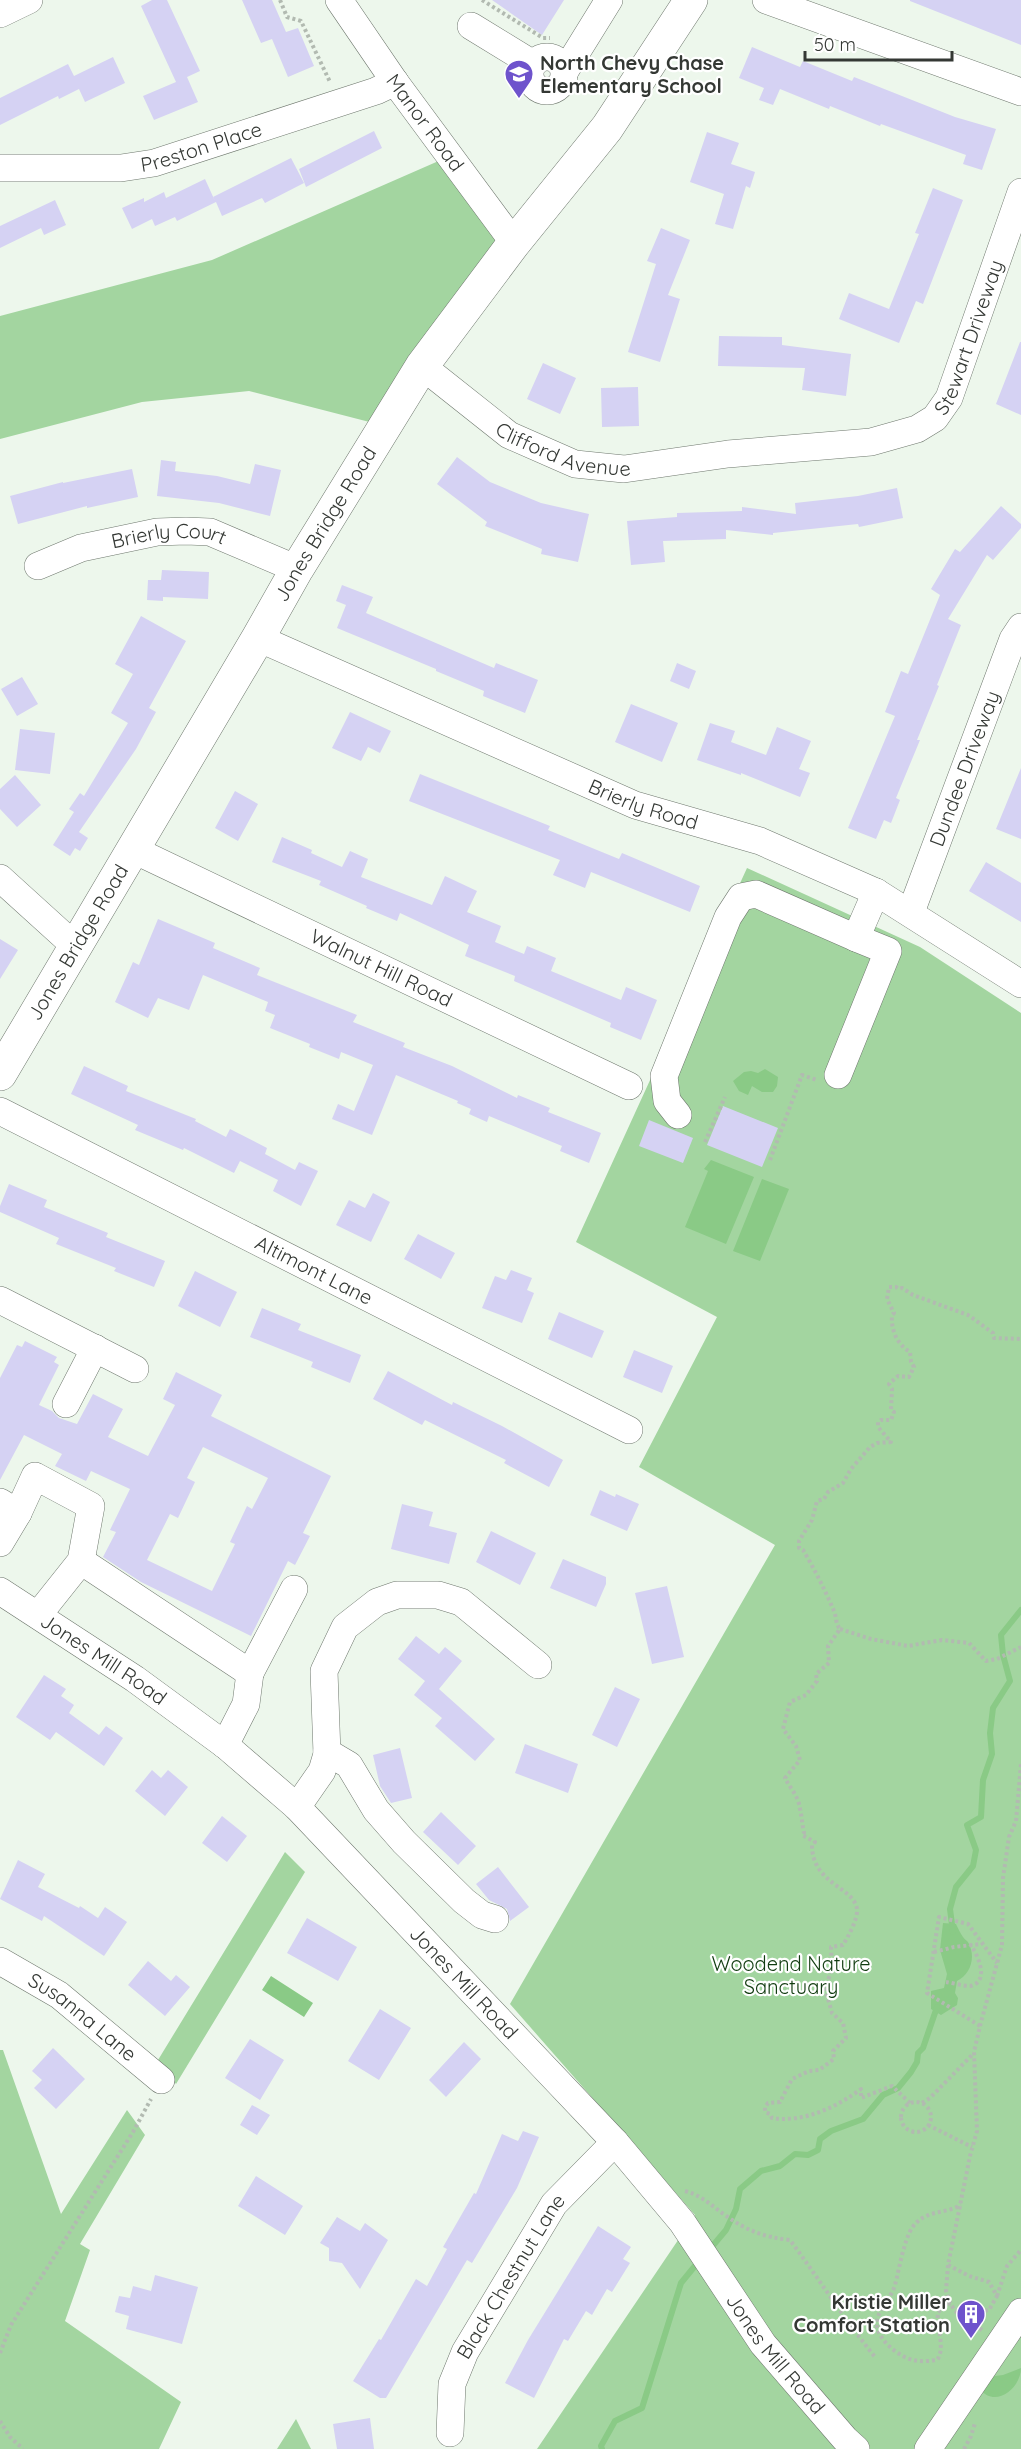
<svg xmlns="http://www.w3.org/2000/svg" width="1021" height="2449" viewBox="0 0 1021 2449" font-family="Quicksand,sans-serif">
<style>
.green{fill:#a3d5a0}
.water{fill:#8aca86}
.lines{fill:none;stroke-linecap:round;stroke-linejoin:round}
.stream{stroke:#8aca86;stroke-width:6}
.building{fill:#d5d2f3;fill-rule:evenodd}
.minor-casing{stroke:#6f786e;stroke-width:28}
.major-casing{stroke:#6f786e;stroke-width:34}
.path{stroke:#b2bab1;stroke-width:4;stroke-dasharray:3 3;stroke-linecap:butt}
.minor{stroke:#fff;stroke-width:27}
.major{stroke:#fff;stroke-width:33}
.labels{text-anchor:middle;stroke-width:4.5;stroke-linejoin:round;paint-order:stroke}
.poi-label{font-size:20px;font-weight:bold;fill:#343834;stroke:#fff;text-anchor:start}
.street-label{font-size:20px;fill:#343834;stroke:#fff}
.park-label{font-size:20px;fill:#113c10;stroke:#fff}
</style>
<rect width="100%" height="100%" fill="#edf7ec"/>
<path class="green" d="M450 156 514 243 385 426 249 391 142 402 0 439V316L212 260Z
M747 868 920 947 1021 1013V2449H537L695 2215 510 2004 775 1545 639 1467 717 1317 576 1242Z
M285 1852 305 1872 176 2084 158 2060Z
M0 2050H3L61 2214 127 2110 145 2135 80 2244 90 2250 65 2321 181 2402 159 2449H0Z
M296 2419 311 2449H277Z"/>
<path class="water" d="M765 1069 778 1077 777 1086 773 1092H762L752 1086 748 1095 739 1091 733 1081 744 1072 751 1071 758 1073Z
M711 1160 754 1177 726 1244 685 1227 708 1171 704 1169Z
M762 1179 789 1189 760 1261 733 1251Z
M943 1923 956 1924C958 1928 960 1933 963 1937 965 1940 968 1941 969 1944 976 1958 970 1975 957 1981L955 1993 958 1998 957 2005 941 2015 931 2009V1991L944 1988 947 1974 940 1950Z
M271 1976 313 2003 304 2017 262 1990Z
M1021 2368C1021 2388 995 2409 980 2389L987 2377 1003 2375Z"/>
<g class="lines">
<path class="stream" d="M953 1932 950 1909 956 1887 973 1866 976 1850 967 1825 981 1817 983 1780 992 1754 990 1733 993 1708 1010 1681 1003 1655 1001 1635 1021 1610
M710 2249 726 2230 736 2209 740 2189 761 2171 780 2166 795 2154 808 2155 818 2150 820 2139 831 2131 863 2119 883 2095 898 2088 911 2072 917 2062 918 2053 923 2048 937 2007
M602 2449 601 2446 615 2421 642 2408 681 2283 699 2261"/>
</g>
<path class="building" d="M152 0H167L200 71 187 77 198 102 154 120 143 96 176 82 141 6Z
M242 0H272L286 32 298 28 314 66 288 77 272 39 261 43Z
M492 0H564L542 35Z
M910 0H1021V45L910 1Z
M752 47 800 67 803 61 852 81 854 77 955 117 996 129 982 170 963 164 966 155 881 124 880 126 830 106 829 109 780 89 773 105 759 100 764 88 739 78Z
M113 57 125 83 85 102 79 89 59 99 58 96 0 125V98L68 64 74 76Z
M374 131 382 148 306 187 299 169Z
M707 132 739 143 731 164 755 172 750 188 746 186 733 229 715 224 724 194 690 182Z
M291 158 304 183 265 203 262 198 222 216 216 202 177 221 175 217 155 226 152 219 132 229 122 208 144 198V202L164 192 166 198 205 179 215 201 213 197Z
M933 188 963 200 923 304 916 301 899 343 839 319 849 293 889 309 919 234 915 233Z
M55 200 66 225 44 235 41 228 0 248V226Z
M661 228 690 240 668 295 680 299 660 362 628 352 656 264 647 261Z
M719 336 782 337V345L851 354 846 396 802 390 805 368 718 366Z
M1020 342H1021V415L996 404Z
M543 363 576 378 560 414 527 399Z
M638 387 639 426 602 427 601 388Z
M457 457 490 482 541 503 589 514 578 562 541 554 542 549 485 526 487 522 437 484Z
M161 460 176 462 175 471 217 476 250 484 255 464 281 470 270 516 219 503 157 496Z
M132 469 138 497 87 508V506L18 524 10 496 63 482V483Z
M897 488 903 518 859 527 858 524 773 533V535L726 530V539L663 541 665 562 631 565 627 521 677 517V513L742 511V507L796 514 795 503 858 496Z
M1001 506 1021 524V528L993 560 987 555 948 619 961 625 937 685 939 686 917 740H920L896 798 900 800 891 823 884 820 876 839 848 828 895 716 885 712 901 671 908 674 940 595 931 589 955 549 960 552Z
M162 570 209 572 208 599 163 597V601L147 600 148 580H161Z
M342 585 373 597 366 613 494 668 496 663 538 680 525 713 483 696 484 691 436 671V669L337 628 346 605 336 601Z
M141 616 186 641 149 708 156 712 136 749 79 832 88 838 80 851 75 848 70 856 53 845 74 812 69 809 80 793 84 796 128 723 111 713 133 674 115 664Z
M677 663 696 671 689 689 670 681Z
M22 677 38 704 17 716 1 689Z
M631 704 678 723 662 762 615 742Z
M350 712 391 731 380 753 368 747 361 761 332 748Z
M710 723 735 731 731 742 766 755 777 727 811 741 799 769 810 773 800 797 741 773V775L697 760Z
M20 729 55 733 50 774 15 770Z
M1021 768V839L996 829Z
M420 774 550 826 548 830 619 859 622 853 700 886 690 912 591 872 585 888 553 875 560 860 409 801Z
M15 775 41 805 17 827 0 809V789Z
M235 791 258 804 238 841 215 828Z
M282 837 312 850 311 853 342 867 350 851 368 859 361 877 432 905 445 876 477 891 467 912 501 926 495 942 524 954 527 946 556 958 551 971 621 1000 626 987 657 1000 641 1040 610 1027 611 1023 514 981 515 976 465 956 469 945 400 913 397 921 366 908 367 906 319 885 321 881 272 862Z
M986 862 1021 883V922L969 891Z
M158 919 215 943 213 948 260 968 257 975 357 1015 353 1022 405 1043 403 1047 452 1066 517 1098 518 1095 550 1108 548 1112 601 1133 589 1163 560 1151 562 1146 489 1116 487 1122 469 1114 471 1109 457 1103 458 1101 396 1075 372 1135 332 1119 338 1104 354 1111 373 1065 341 1052 339 1059 309 1047 310 1044 270 1028 275 1015 265 1011 268 1002 203 975 189 1010 158 998 148 1018 115 1002 133 962 139 965Z
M0 939 18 950 0 979Z
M84 1066 128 1086 126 1091 196 1119 195 1121 226 1137 230 1129 267 1148 265 1154 295 1170 299 1162 318 1171 301 1206 273 1191 278 1180 240 1161 234 1173 184 1148 183 1150 135 1130 138 1125 71 1094Z
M723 1106 778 1128 762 1167 707 1145Z
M649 1120 693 1138 683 1163 639 1146Z
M9 1184 47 1200 44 1207 108 1233 106 1237 165 1261 154 1287 114 1271 116 1268 56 1244 59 1238 0 1212V1206Z
M373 1193 390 1202 371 1242 336 1225 349 1200 365 1208Z
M418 1234 455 1253 441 1279 404 1259Z
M511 1270 532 1278 527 1290 534 1293 522 1323 482 1308 495 1276 506 1280Z
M195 1271 237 1292 220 1327 178 1306Z
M262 1308 301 1324 298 1330 361 1355 350 1383 311 1367 313 1362 250 1337Z
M559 1312 604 1331 592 1358 548 1339Z
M25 1341 57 1357 54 1362 59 1365 39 1405 52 1411 59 1418 77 1424 93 1394 123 1409 108 1437 148 1456 175 1405 163 1399 176 1372 222 1395 211 1416 331 1476 303 1533 310 1536 295 1565 288 1561 251 1636 141 1582 103 1557 116 1532 110 1530 130 1489 91 1471 86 1481 55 1466 62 1454 24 1435 0 1480V1378L17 1345 22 1347ZM203 1447 268 1478 252 1509 247 1506 230 1542 235 1544 212 1591 147 1560 170 1514 178 1518 195 1482 187 1478Z
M634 1350 673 1366 662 1393 623 1377Z
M388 1371 452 1405 453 1402 502 1426 563 1460 549 1487 504 1463 506 1460 425 1420 422 1425 373 1399Z
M600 1490 615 1497 616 1494 639 1504 627 1531 590 1515Z
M402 1504 433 1512 429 1526 457 1533 449 1564 391 1549Z
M491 1531 536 1553 520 1585 476 1562Z
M563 1559 606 1577V1584L596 1607 550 1588Z
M667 1586 684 1657 652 1664 635 1593Z
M416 1636 439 1654 445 1647 462 1661 439 1689 495 1739 475 1761 435 1726 442 1718 414 1695 425 1681 398 1659Z
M44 1675 66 1689 61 1696 74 1705 69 1713 99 1735 106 1726 123 1738 104 1766 56 1732 50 1740 16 1717Z
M615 1687 640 1699 617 1747 592 1735Z
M525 1744 578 1764 568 1793 515 1773Z
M400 1748 412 1798 391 1803 380 1786 373 1755Z
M152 1770 161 1778 168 1770 188 1787 165 1816 135 1791Z
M441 1812 476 1846 458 1865 423 1832Z
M222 1816 247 1836 227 1862 202 1843Z
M18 1860 45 1874 38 1887 79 1908 80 1906 98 1918 105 1907 127 1922 104 1956 44 1916 42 1921 0 1899Z
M498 1867 529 1907 510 1921 507 1909 489 1900 476 1884Z
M307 1918 357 1947 338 1981 287 1953Z
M148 1961 171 1981 176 1975 190 1987 165 2016 128 1985Z
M380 2009 411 2028 379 2080 348 2061Z
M250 2039 284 2060 260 2100 225 2078Z
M464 2042 481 2059 446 2097 429 2080Z
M53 2048 85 2079 56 2109 34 2088 42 2080 32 2071Z
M252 2105 270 2115 257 2135 240 2125Z
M523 2131 539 2137 517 2188 472 2263 467 2260 386 2398H380L353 2381 379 2339 381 2340 416 2279 427 2286 447 2249 443 2247 474 2193 476 2194 502 2134 518 2141Z
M256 2176 303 2206 285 2235 238 2206Z
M337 2217 360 2231 365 2223 388 2240 360 2289 342 2263 329 2261V2248L320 2243Z
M598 2226 631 2247 623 2259 630 2263 612 2292 607 2289 592 2315 586 2311 568 2341 564 2339 534 2398 505 2383 528 2340Z
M155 2275 198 2287 182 2344 126 2329 129 2316 115 2312 119 2296 130 2298 133 2286 151 2291Z
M370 2418 374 2449H337L333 2424Z"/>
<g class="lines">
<g class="minor-casing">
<g id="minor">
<path id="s1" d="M339 0 395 82 514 243"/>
<path d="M766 0 1021 92"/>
<path d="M0 14 29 0"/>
<path d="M471 26 533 64"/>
<circle cx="547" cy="74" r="17"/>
<path d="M565 71 609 0"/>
<path id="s2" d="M0 168H121L154 163 376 91 395 82"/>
<path id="s3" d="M422 366 509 435 575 464 624 469 728 454 871 442 917 429 935 418 949 398 1021 192"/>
<path id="s4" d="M38 566 81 548 157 532 186 531 210 532 297 569"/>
<path id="s5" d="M258 638 635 805 760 841 876 892 1021 984"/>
<path id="s6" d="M134 850 629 1086"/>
<path d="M0 878 76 947"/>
<path id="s7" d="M911 912 1013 639 1021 627"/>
<path d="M838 1075 888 951 856 938 876 892"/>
<path id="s8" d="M0 1111 629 1430"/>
<path d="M678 1115 667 1101 664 1076 728 917 741 897 756 894 856 938"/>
<path d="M0 1300 135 1369"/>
<path d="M66 1404 95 1348"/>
<path d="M0 1502 18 1513 35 1476 91 1506 81 1561 38 1615"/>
<path d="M0 1543 18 1513"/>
<path d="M81 1561 250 1673 294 1589"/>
<path id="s9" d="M0 1591 135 1679 225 1745 297 1807 615 2142 682 2222 763 2344 845 2439 856 2449"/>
<path d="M225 1745 246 1704 250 1673"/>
<path d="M327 1752 349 1765 376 1810 404 1842 464 1901 482 1915 495 1919"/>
<path d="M297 1807 322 1771 327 1754 324 1671 345 1627 377 1602 397 1595H438L461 1602 538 1665"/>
<path id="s10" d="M0 1961 59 1995 161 2080"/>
<path id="s11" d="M450 2433 452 2384 465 2352 554 2204 615 2142"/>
<path d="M928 2449 1021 2312"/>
</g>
</g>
<g class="major-casing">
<g id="major">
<path id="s12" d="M0 1074 258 638 297 569 422 366 514 243 607 128 691 0"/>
</g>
</g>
<path class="path" d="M280 0 287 17 301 21 330 82
M482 0 543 38H550
M705 1142 725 1097
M770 1160 802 1075 817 1080
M840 1629 871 1639 908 1646 942 1640 969 1643 986 1661 997 1659 1021 1647
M934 1952 954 1947 981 1944
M946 1982C953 1983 963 1986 970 1986 991 1982 977 1953 970 1944
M980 2026 927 1993 939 1917 968 1924 997 1963
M901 2117a15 15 0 1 1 30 0a15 15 0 1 1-30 0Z
M910 2103 892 2086 861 2098V2089C837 2107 803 2123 772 2118L770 2114 765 2112V2107L768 2103 780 2102 792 2079 809 2071 819 2070 834 2059 833 2051 846 2038 843 2023 832 2013 826 1992V1986L832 1969 831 1947 843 1945C848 1937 858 1919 857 1909 854 1887 812 1884 812 1845L815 1842 802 1835 804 1833C802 1824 802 1817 800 1809 799 1797 790 1788 785 1778L800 1760 796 1746 783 1729 790 1702 806 1695 817 1681 816 1674 829 1663 828 1646 840 1629C835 1623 837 1618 834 1611 826 1592 814 1568 803 1550L799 1548V1541L812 1520 817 1501 824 1499 828 1492 843 1483 851 1469 870 1447 877 1443 891 1442 878 1427V1422L881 1420H891L894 1412 891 1410 892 1389 889 1384 898 1376 909 1377 914 1367 911 1362 910 1352C897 1344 891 1331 892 1315L894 1313 887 1299 889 1287H896L899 1289 902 1288 913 1295 968 1315 993 1333 994 1338 1021 1339
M922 2103 930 2098 974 2053
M928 2125 972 2147
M685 2191C701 2195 712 2206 725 2215 747 2231 764 2237 790 2240 819 2279 845 2320 875 2357
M948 2265 969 2276 989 2282 997 2296 989 2310 975 2312 970 2322
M997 2296 1007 2266 1021 2250
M950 2303 938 2312C936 2326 946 2349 937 2360 929 2361 921 2362 913 2360 899 2357 876 2339 877 2323 878 2307 891 2299 895 2285 899 2270 904 2240 912 2228 925 2209 943 2215 961 2205
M982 2330 955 2311 950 2303 946 2291 948 2265 970 2156 977 2131 974 2052 980 2026 1002 1945 1003 1878 1009 1837 1016 1821 1021 1764
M0 2353 11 2325 133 2132 151 2099
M0 2421 10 2437 23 2449
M964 2449 971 2436 975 2423"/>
<use href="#minor" class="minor"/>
<use href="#major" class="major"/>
</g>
<defs>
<g id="school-pin" transform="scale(1.5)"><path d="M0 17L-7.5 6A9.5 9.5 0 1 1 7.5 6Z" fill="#6e53cc" stroke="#fff"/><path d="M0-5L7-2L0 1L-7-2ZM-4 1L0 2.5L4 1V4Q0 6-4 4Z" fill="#fff"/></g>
<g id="building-pin" transform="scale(1.5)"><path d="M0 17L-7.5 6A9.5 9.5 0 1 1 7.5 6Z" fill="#6e53cc" stroke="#fff"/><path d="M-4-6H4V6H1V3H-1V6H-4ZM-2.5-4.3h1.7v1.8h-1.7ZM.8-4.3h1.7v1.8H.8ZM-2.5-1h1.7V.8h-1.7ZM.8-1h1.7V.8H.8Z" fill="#fff"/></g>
</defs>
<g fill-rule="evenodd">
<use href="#school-pin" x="519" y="74"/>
<use href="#building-pin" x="971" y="2314"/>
</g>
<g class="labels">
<g class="poi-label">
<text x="540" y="70">North Chevy Chase<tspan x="540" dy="23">Elementary School</tspan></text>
<text x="950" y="2309" text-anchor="end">Kristie Miller<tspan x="950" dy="23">Comfort Station</tspan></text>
</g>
<g class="street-label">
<text dy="7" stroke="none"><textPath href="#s1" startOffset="150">Manor Road</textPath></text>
<text dy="7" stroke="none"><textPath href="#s2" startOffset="204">Preston Place</textPath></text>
<text dy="7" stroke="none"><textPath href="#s3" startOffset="638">Stewart Driveway</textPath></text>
<text dy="7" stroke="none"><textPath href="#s3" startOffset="168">Clifford Avenue</textPath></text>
<text dy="7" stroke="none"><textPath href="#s12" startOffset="639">Jones Bridge Road</textPath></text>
<text dy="7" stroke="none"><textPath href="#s4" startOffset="136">Brierly Court</textPath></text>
<text dy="7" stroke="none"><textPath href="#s7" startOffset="153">Dundee Driveway</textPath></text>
<text dy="7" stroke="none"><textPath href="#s5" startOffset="420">Brierly Road</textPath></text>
<text dy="7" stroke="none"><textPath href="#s12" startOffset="153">Jones Bridge Road</textPath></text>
<text dy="7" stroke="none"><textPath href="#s6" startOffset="274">Walnut Hill Road</textPath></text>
<text dy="7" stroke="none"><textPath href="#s8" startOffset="352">Altimont Lane</textPath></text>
<text dy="7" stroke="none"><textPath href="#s9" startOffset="124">Jones Mill Road</textPath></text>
<text dy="7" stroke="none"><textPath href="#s9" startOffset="610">Jones Mill Road</textPath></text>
<text dy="7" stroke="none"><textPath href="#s10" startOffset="100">Susanna Lane</textPath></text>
<text dy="7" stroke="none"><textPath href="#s11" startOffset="172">Black Chestnut Lane</textPath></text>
<text dy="7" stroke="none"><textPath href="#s9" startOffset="1096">Jones Mill Road</textPath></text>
</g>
<g class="park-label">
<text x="791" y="1971">Woodend Nature<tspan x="791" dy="23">Sanctuary</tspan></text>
</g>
</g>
<path d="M805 51v9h147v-9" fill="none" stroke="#343834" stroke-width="3"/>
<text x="814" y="51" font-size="18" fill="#343834" stroke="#ffffff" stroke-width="4.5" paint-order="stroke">50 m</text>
</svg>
